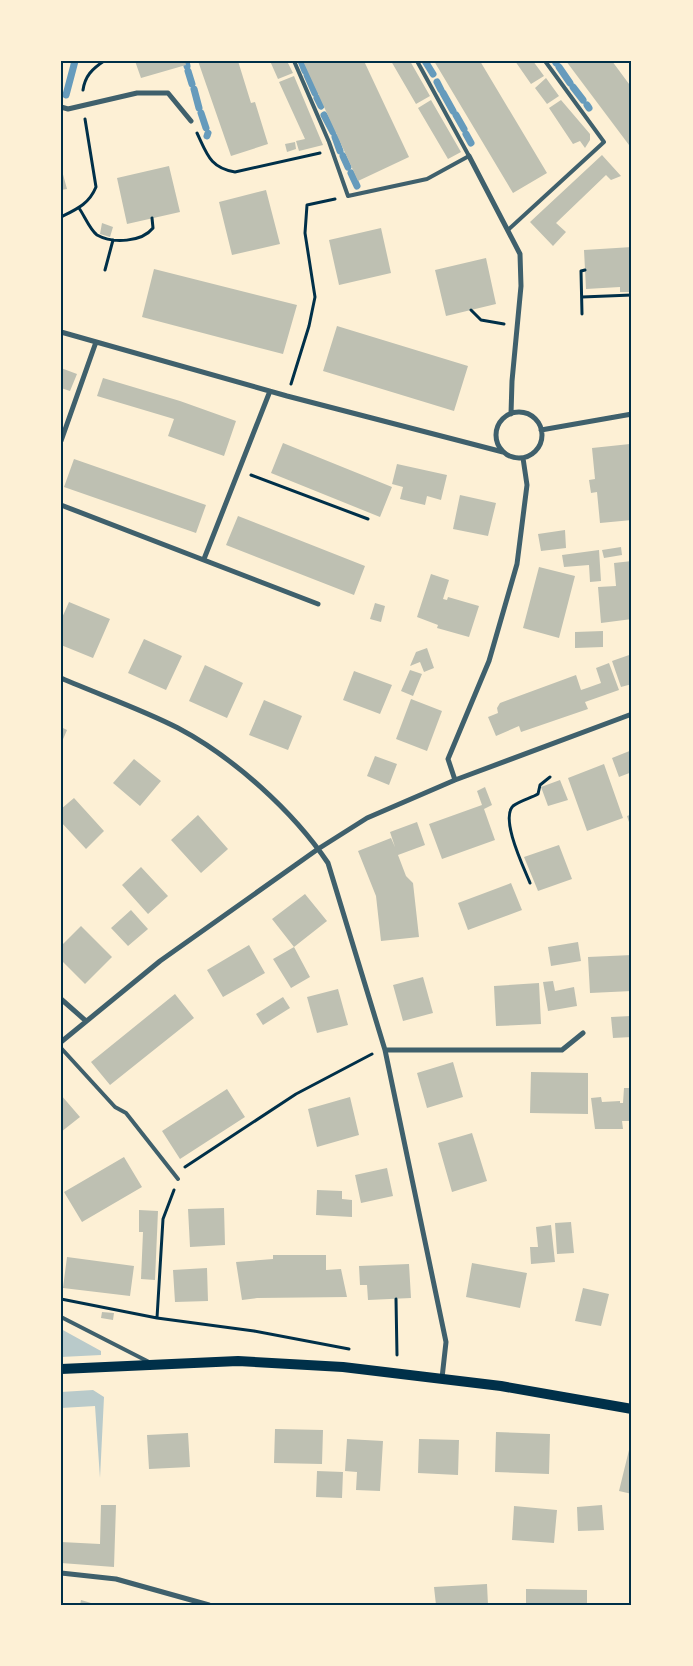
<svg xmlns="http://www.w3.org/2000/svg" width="693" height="1666" viewBox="0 0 693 1666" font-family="'Open Sans',sans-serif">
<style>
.green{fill:#b9caca}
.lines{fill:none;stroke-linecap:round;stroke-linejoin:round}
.stream{stroke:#669bbc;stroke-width:7}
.building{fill:#bec0b2}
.path{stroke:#003049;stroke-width:3}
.service{stroke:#3f606c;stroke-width:4}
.minor{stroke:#3f606c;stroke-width:5}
.secondary{stroke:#003049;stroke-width:10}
.neatline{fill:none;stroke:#003049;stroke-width:2}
</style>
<rect width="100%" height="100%" fill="#fdf0d5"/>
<path class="green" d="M61 1329 101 1351V1355L61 1357Z
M93 1390 104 1397 100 1478 95 1406 61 1408V1392Z"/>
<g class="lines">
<path class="stream" d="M186 61 187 66
M301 61 305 71
M425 61 433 74
M555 61 556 63
M559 67 570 83
M188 71 192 84
M307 75 315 93
M437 82 441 90
M573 87 583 100
M194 89 199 108
M443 93 453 111
M66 95 75 61
M317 98 321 106
M587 105 589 108
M201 113 206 128
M324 115 333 132
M456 115 464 129
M466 134 471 143
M207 136 208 133
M335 137 340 151
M343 156 348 167
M351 173 357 186"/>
</g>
<path class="building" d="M135 61H185L186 65 141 78Z
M198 61H238L251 103 255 102 268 144 231 156Z
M270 61H287L293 73 278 79Z
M303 61H364L409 157 358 181Z
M391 61H410L430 96 416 104Z
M434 61H480L547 173 513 193Z
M515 61H533L544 76 531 84Z
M566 61H612L632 88V149Z
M294 76 323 145 299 151 296 141 305 139 279 82Z
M546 78 559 96 547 104 535 88Z
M431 100 461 152 448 159 418 108Z
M561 100 590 134V140L585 148 580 141 573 144 549 108Z
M295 142 296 149 287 152 285 144Z
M602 155 621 176 611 180 606 175 556 223 566 232 553 246 530 222Z
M169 166 180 212 127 224 117 178Z
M61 167 67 189 61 190Z
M266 190 280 244 232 255 219 202Z
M102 223 113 227 110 237 100 234Z
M381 228 391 273 339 285 329 240Z
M632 247V292H620V287L586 289 584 250Z
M486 258 496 304 446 316 435 270Z
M154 269 297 305 283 354 142 317Z
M337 326 468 366 454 411 323 371Z
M61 368 77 374 70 391 61 388Z
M103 378 180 401 236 421 224 456 168 436 174 419 97 396Z
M283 443 392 487 380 517 271 473Z
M630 444 632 520 600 523 597 492 591 493 589 480 595 479 592 448Z
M74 459 206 505 196 533 64 487Z
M397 464 447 475 441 500 427 496 425 505 400 499 403 487 392 484Z
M460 495 496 503 488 536 453 529Z
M238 516 365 566 354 595 226 545Z
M565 530 566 548 541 551 538 534Z
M621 547 622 555 604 558 602 550Z
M599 550 601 581 590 582 589 565 564 567 562 555Z
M632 561V619L601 623 598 587 616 586 614 563Z
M539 567 575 576 559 638 523 628Z
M431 574 449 580 443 599 447 600 448 597 479 606 469 637 437 628 438 625 417 617Z
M69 602 110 619 93 658 61 645V620Z
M375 603 385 606 381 622 370 619Z
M603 631V647L575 648V632Z
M144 639 182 656 166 690 128 673Z
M427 648 434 668 424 672 420 662 410 666 416 652Z
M632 654V684L621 687 612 661Z
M609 663 619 690 585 702 588 709 521 732 519 726 496 736 488 717 498 713 497 708 500 703 576 675 581 690 587 688 601 683 596 668Z
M205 665 243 683 227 718 189 701Z
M410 670 422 674 413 696 401 691Z
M354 671 392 685 380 714 343 700Z
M411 699 442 711 427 751 396 739Z
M264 700 302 716 288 750 249 735Z
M61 727 67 730 61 744Z
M632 750V772L619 777 612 758Z
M375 756 397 764 389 785 367 776Z
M134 759 161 781 140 806 113 783Z
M604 764 623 818 587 831 568 778Z
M560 780 568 800 548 806 541 787Z
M485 787 492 805 484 809 495 840 442 859 429 824 482 805 477 791Z
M74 798 104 831 86 849 61 822V809Z
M632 814V828H631L627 816Z
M198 815 228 849 201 873 171 840Z
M417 822 425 845 398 855 406 876 413 883 419 937 381 941 376 896 358 851 391 838 395 847 390 832Z
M559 845 572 879 538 891 524 857Z
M141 867 168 896 148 914 122 885Z
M511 883 522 910 468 930 458 903Z
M305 894 327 921 294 947 272 919Z
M131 910 148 929 128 946 111 928Z
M81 926 112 957 85 984 61 960V946Z
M578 942 581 961 551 966 548 947Z
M249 945 265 973 223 997 207 970Z
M294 947 310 977 291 988 273 959Z
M632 955V991L590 993 588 957Z
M423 977 433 1013 403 1021 393 985Z
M553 981 555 991 574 987 577 1006 548 1011 543 982Z
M539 983 541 1024 496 1026 494 986Z
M338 989 348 1025 317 1033 307 997Z
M175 994 194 1018 110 1085 91 1062Z
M283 997 290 1008 263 1025 256 1014Z
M631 1016 632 1037 613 1038 611 1017Z
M453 1062 463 1097 427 1108 417 1073Z
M531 1072 588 1073V1114L530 1113Z
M624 1088H632V1121H622L623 1129H595L591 1098 601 1097 602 1102 620 1101V1103H623Z
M227 1089 245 1117 180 1159 162 1131Z
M61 1095 80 1117 61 1132Z
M350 1097 359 1135 317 1147 308 1109Z
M472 1133 487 1181 452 1192 438 1143Z
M124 1157 142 1187 82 1222 64 1192Z
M387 1168 393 1196 361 1203 355 1175Z
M317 1190 342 1191V1199L352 1200V1217L316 1215Z
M224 1208 225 1245 190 1247 188 1209Z
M139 1210 158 1211 155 1280 141 1279 143 1232H139Z
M571 1222 574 1253 557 1254 555 1223Z
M551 1225 555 1262 531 1264 530 1247H538L536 1227Z
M273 1255H326V1270L341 1269 347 1297 257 1298 242 1300 236 1262 273 1259Z
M67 1257 134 1266 130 1296 63 1288Z
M472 1263 527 1273 520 1308 466 1297Z
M409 1264 411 1298 368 1300 367 1285H360L359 1266Z
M207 1268 208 1301 175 1302 173 1270Z
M583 1288 609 1294 601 1326 575 1321Z
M102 1312 114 1313 113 1320 101 1318Z
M275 1429 323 1430 322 1464 274 1463Z
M496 1432 550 1434 549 1474 495 1472Z
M188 1433 190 1467 149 1469 147 1435Z
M347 1439 383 1441 380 1491 356 1490 357 1472 345 1471Z
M419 1439 459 1440 458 1475 418 1473Z
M629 1450H632V1494L619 1491Z
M317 1471 343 1472 342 1498 316 1497Z
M101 1505H116L114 1567 61 1563V1542L100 1544Z
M602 1505 604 1530 578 1531 577 1507Z
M514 1506 557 1510 554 1543 512 1540Z
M487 1584 488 1605H436L434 1587Z
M526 1589 587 1590V1605H526Z
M81 1600 91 1603V1605H80Z"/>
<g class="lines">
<path class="path" d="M83 90C85 76 92 69 104 61
M197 133C207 154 210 168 235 172L320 153
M79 208C84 215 90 230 97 235 113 244 142 242 153 228L152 218
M61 217C77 209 89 204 96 187L85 119
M105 270 113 240
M582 297 632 295
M471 310 481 320 504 324
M582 314 581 271 585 270
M291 384 309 326 315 297 305 233 307 205 335 199
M251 475 368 519
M530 883C524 868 500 819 513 806 519 801 531 798 538 794L540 785 550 777
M185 1167 296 1094 372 1054
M61 1299 157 1318 254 1331 349 1349
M396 1299 397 1355
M157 1318 163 1219 174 1190"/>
<path class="service" d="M294 61 329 142 348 196 427 179 469 156 417 61
M509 229 604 142 545 61
M61 1048 115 1107 126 1113 178 1179
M61 1317 149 1362"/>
<path class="minor" d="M61 107 68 109 137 93H168L191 121
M469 156 520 254 521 286 512 381 511 414
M61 332 287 396 503 452
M496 435a23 23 0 1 1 46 0a23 23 0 1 1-46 0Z
M541 430 632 414
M61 441 96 342
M61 505 318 604
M204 559 270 391
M61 678C100 695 141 709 178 728 233 757 293 811 328 863L385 1050 446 1342 442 1378
M455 780 448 759 489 661 517 564 527 485 523 458
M61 999 86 1021
M61 1042 160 961 318 849 367 818 455 780 632 714
M385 1050H562L583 1033
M61 1573 116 1579 209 1605"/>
<path class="secondary" d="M61 1369 238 1361 343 1367 501 1386 632 1409"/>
</g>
<rect width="693" height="1666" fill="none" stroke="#fdf0d5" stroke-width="125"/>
<rect x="62" y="62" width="568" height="1542" class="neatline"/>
</svg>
